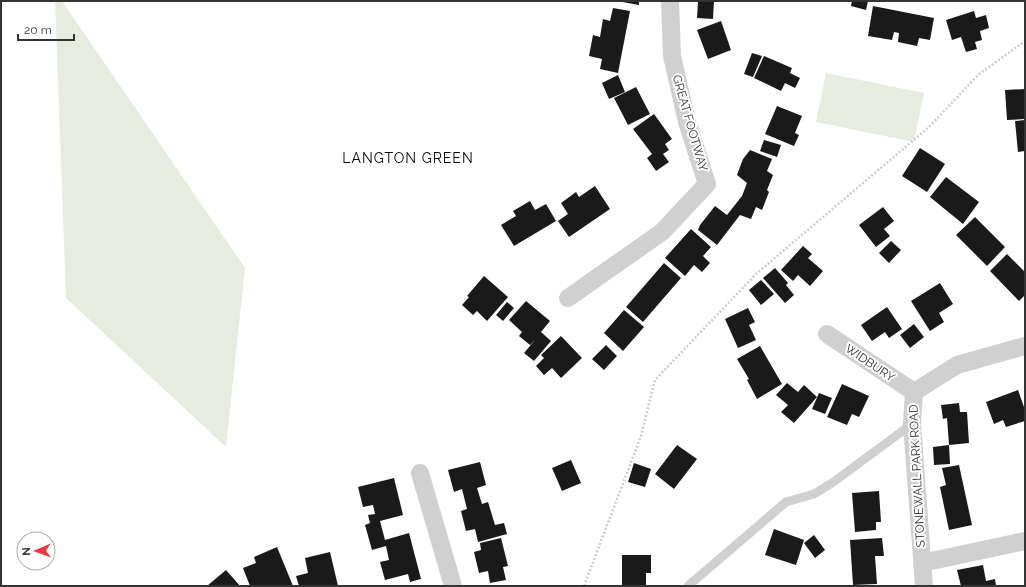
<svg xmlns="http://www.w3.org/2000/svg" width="1026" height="587" viewBox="0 0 1026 587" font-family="Raleway,sans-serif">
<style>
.green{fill:#e6ecdf}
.building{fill:#1a1a1a}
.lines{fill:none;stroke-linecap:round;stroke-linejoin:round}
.path{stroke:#cdcdcd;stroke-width:2.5;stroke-dasharray:2 2;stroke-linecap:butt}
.lane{stroke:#d0d0d0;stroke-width:9}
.street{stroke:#d0d0d0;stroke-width:18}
.labels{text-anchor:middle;stroke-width:4;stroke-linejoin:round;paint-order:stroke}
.street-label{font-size:12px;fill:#333;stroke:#fff}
.quarter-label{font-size:14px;letter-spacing:1px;fill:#000;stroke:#fff}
</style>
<rect width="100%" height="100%" fill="#fff"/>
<path class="green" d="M55 1H62L245 268 226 447 66 298Z
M826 73 924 93 914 142 816 122Z"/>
<path class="building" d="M617 1H639V5Z
M698 1H714L713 19 697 18Z
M852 1H868L866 10 851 6Z
M873 6 934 18 930 40 919 38 917 46 898 42 899 33 894 32 892 40 868 36Z
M613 8 630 11 618 73 600 69 602 59 589 56 593 35 600 37 603 19 610 21Z
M974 11 976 18 986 15 989 28 980 31 982 40 975 42 977 49 966 52 961 37 952 40 946 20Z
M721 21 731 50 708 59 697 30Z
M752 53 762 56 753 77 744 74Z
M764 56 792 68 790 73 800 78 795 88 785 83 781 91 754 78Z
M618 75 625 92 609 99 602 83Z
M636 87 650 114 628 125 614 98Z
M1025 89V119L1007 120 1005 90Z
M777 106 802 116 795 133 799 135 794 146 765 134Z
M654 114 672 139 665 144 669 150 663 154 669 162 656 171 647 158 652 154 633 129Z
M1025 120V151L1018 152 1015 121Z
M764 140 781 145 777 157 760 151Z
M920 148 945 164 927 192 902 176Z
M750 150 772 159 767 171 773 175 767 190 769 192 762 210 756 207 751 219 740 215 717 245 698 230 700 225 715 206 727 215 742 196 747 183 737 175 743 159Z
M946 177 979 202 963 224 930 197Z
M595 186 610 209 569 237 558 221 568 214 561 203 576 192 579 197Z
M530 201 535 210 546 204 556 221 514 246 501 225 516 216 513 211Z
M883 207 894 221 884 229 890 236 876 247 859 225Z
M975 217 1005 247 987 266 956 235Z
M691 229 711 247 703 256 710 263 702 272 694 265 685 276 665 258Z
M891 241 901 250 889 263 879 253Z
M803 246 812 254 808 258 823 271 810 286 798 275 793 281 781 270Z
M1007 254 1025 272V295L1019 301 990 271Z
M664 263 681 278 643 322 626 307Z
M775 268 788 283 786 285 794 295 785 303 763 278Z
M484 276 508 297 487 321 477 311 473 315 462 305 469 297 467 296Z
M761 280 774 294 761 305 749 290Z
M940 283 953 304 939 313 944 322 930 331 911 301Z
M526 301 550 321 541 332 551 341 534 361 524 353 535 340 530 345 519 336 522 332 509 320Z
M507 302 514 308 503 321 496 315Z
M887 307 902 329 889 338 885 332 872 341 861 325Z
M748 308 755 322 749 325 756 340 738 348 725 319Z
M624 310 644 327 623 351 604 333Z
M914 324 924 337 910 348 900 335Z
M561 336 582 358 561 378 552 368 544 375 536 366 544 358 541 355Z
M606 345 617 356 604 370 592 359Z
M760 346 782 384 757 399 747 380 749 379 737 359Z
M787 383 798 392 804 385 817 397 794 423 781 412 788 405 776 395Z
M842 384 869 396 859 417 852 414 847 425 827 417Z
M1018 390 1025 410V421L1006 427 1003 420 994 424 986 402Z
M819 393 832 398 825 414 812 409Z
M959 403 960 412H967L969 443 949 445 947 418 943 419 941 405Z
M677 445 697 459 674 489 655 474Z
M949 445 950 464 934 465 933 447Z
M571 460 581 483 562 491 552 468Z
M480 462 486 485 477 488 482 504 488 502 495 525 504 523 507 534 478 542 475 529 466 531 461 511 467 509 462 489 454 492 448 470Z
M634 463 651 469 645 487 628 482Z
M959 465 972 525 949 530 940 487 946 485 942 468Z
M394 478 403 515 380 521 385 540 409 533 421 579 410 582 408 574 385 580 380 562 389 560 386 546 372 550 365 525 370 523 368 515 375 514 373 505 363 507 358 487Z
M879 491 881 522H876V530L855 532 852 493Z
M774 529 804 540 796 565 765 555Z
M814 535 825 550 815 558 804 543Z
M501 538 508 566 503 567 506 580 490 583 488 571 479 573 474 552 481 550 480 543Z
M882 538 884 556H875L877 584 853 585 850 540Z
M277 547 293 586H250L243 568 256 563 254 557Z
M330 552 338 586H299L296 576 308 573 305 558Z
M622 555H651V573H646V586H622Z
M983 565 986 581 995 579 996 586H961L957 570Z
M226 570 240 586H207Z"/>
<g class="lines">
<path class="path" d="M584 586 641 436 655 380 756 274 929 127 978 75 1025 41"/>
<path class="lane" d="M688 586 786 502 814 494 832 483 912 424"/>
<path class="street" d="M568 298 662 232 707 184 687 122 672 56 670 1
M827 334 914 392
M420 473 453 586
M922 563 1025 541
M924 586 912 424 914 392 957 365 1025 346"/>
</g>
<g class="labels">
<g class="street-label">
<text transform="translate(690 123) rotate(74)" y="4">GREAT FOOTWAY</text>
<text transform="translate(870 363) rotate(34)" y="4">WIDBURY</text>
<text transform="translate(917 476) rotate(-93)" y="4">STONEWALL PARK ROAD</text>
</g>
<g class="quarter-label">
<text x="408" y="163">LANGTON GREEN</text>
</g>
</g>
<rect width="1026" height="587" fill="none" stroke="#333333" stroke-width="4"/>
<g transform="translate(36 551) rotate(268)"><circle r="19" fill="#ffffff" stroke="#adadad"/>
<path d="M0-3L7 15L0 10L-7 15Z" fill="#e63946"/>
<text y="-6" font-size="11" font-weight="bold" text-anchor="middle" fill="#333333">N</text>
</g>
<path d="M18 34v6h56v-6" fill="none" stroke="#333333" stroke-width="2"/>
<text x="24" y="34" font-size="12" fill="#333333" stroke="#ffffff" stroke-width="3" paint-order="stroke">20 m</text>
</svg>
